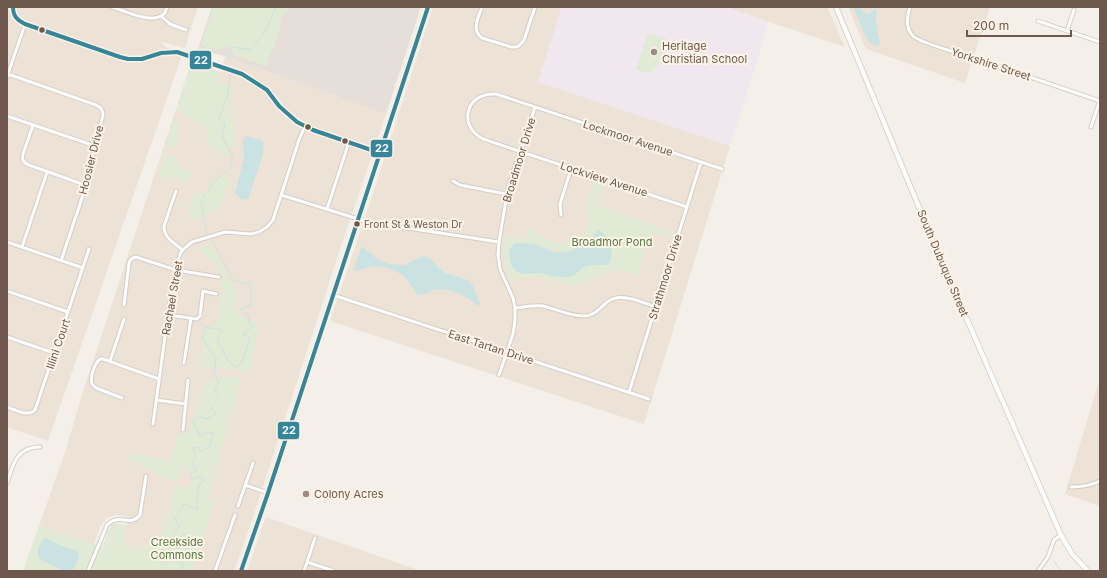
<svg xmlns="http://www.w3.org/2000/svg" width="1107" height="578" viewBox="0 0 1107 578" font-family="Inter,sans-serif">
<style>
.residential{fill:#ede2d6;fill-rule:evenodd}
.industrial{fill:#e6dfd9}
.education{fill:#f0e7ef}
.green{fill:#e1ead4}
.water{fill:#cbe2e2}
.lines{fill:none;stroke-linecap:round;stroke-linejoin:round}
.stream{stroke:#cbe2e2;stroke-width:1}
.street-casing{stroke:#d3ccc7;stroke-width:5}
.secondary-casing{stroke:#d3ccc4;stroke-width:6}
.street{stroke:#fdfdfc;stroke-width:3}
.secondary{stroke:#fdfdfc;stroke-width:4.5}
.bus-1-casing{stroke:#fdf4e8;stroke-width:7}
.bus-1{stroke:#378599;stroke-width:4}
.bus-dot{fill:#6e574c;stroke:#fdf4e8;stroke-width:1.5}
.poi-dot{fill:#9d8c83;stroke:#fdf4e8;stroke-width:1.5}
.labels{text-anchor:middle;stroke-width:4;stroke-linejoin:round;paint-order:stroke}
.bus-label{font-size:10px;fill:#6e574c;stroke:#fdf4e8;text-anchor:start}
.poi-label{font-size:11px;fill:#6e574c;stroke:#fdf4e8;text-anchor:start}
.street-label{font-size:11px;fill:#6e574c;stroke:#fdf4e8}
.park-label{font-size:11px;fill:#577948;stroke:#fdf4e8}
.line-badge{stroke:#fdf4e8;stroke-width:1.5}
.badge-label{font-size:11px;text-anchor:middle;font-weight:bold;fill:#fff}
</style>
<rect width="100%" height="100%" fill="#f4efe8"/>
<path class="residential" d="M7 7H198L185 48 160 42 181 58 48 441 7 427Z
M433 7H562L538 82 730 146 644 424 330 321 372 197ZM585 206 674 233 673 238 652 231 638 275 622 270 599 275 583 284 575 286 549 279 522 277 510 282 506 269 503 253 526 239 528 227 549 242 568 244 581 237 589 223Z
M726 7H827L845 47 769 22Z
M848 7H990L965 83 866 49Z
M225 56 386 114 343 240 254 514 234 571H193L215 501 175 487 166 526 161 535 150 544 139 548 123 546 127 525V516L115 515 107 518 100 527 94 544 39 526 66 449 81 398 176 109 206 119Z
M1100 378V506L1065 494Z
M266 517 421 571H247Z"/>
<path class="industrial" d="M212 7H421L386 114 225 56 198 49Z"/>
<path class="education" d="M562 7H726L769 22 730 146 538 82Z"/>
<path class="green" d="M214 7H289L281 19 279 32 266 66 234 55 230 46 216 50 201 46Z
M648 33 667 39C664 47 659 74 648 73 644 73 640 71 636 69Z
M191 62 220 72 217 83 224 86H233L231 110 235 136 234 145 227 148 230 159 212 148 206 138 207 129 180 112 181 110 176 109Z
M174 120 178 122V134L176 146 165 151Z
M163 155 175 156 178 166 192 173 187 183 175 178 167 179 159 175Z
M228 176 229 182 222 204 216 211 200 217 191 219 187 215 195 191 204 194 217 177Z
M594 182 604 185 597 205 674 233 673 238 652 231 638 275 622 270 599 275 583 284 574 286 549 279 522 277 510 282 506 269 503 253 504 237 526 239 528 227 549 242 568 244 581 237 589 223 585 206Z
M208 244 219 258 228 279 233 284 238 297 232 310 258 325 251 372 218 368 200 369 202 332 217 323C218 312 225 277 220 270 215 261 204 258 200 247Z
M224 376 241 378 209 494 206 498 215 501 193 571H23L39 526 94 544 102 548 109 529 113 523 127 525 124 546C128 547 135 548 139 548 168 544 170 509 174 487H176V485L189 490 193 474 183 466 181 476 172 481 130 460V453L171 461 178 433H190L191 418H197L203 383Z"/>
<path class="water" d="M853 7H859L866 14C871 14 873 10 876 9L877 10C874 22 878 32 880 44L879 46 873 45 867 40Z
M246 136 262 140C269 150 251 184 249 198L246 200 241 199 235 194 244 158 243 139Z
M598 230C611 236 614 252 609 264 601 266 592 264 584 267 577 271 576 277 566 277 557 278 548 274 539 273 532 273 524 275 517 272 512 269 511 264 510 259 509 252 509 248 515 243L535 244 556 253 570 251 586 243Z
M363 247 376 258 383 262 390 264 404 265 422 256 429 258 439 268 445 273 468 280 472 284 480 304 478 306C469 297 449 286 435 290 429 292 424 295 417 295 413 290 411 284 407 279 398 270 382 265 370 267 364 268 360 270 355 271L354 269 361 248Z
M46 538 59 545 78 551 79 558 72 571 62 570 40 559 38 555V547L41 545V541L43 539Z"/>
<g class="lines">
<path class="stream" d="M229 61 226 54 233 47 251 50 266 30 276 7
M209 190 216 180 232 166V154L222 136 225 124 219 119 228 94 230 75
M205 195 201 200 206 230 209 235
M1054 561 1061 571
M183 571V564L177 562 183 550 189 548V538L183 534 177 539 173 535 179 527 175 518 184 504 197 510V496L199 485 204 481 201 476 192 479 190 474 197 470 191 464 196 457 193 448 198 447 201 452 210 445 213 433 206 432 200 437 193 420 201 417 207 419 216 414 211 407 219 398 215 392 219 382 214 375 216 358 202 339 205 327 222 330 217 339 228 361 235 367 243 361 250 337 243 335 254 325 248 323 249 317 240 309 251 305V285L233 280 211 238"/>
<g class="street-casing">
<path id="street" d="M13 7C12 17 16 20 25 24L120 57 128 59H142L161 53 170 52H177L242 74 259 84 267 90 279 106 288 115 297 122 313 130 380 153
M112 7C125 11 149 23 161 16L170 24 186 30
M482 7C478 18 471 30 482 38L511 47H517L520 45 524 40 535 7
M910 7C907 17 905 27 913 36 922 44 957 52 970 57 1013 71 1056 86 1100 101
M161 16 165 13 167 7
M1038 21 1100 42
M1067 31 1074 10
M8 74 96 105C101 107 103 110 103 115L82 198 61 261
M7 77 25 24
M7 116 95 146
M33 125 23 154C22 160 23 163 29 165L85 185
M1091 127 1100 100
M453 181 460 185 506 194
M176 191 164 226C163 237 175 244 183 250
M281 195 368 222 499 242
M687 207 483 139C457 126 466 92 496 94L722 169
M327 209 349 142
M561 215 560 204 571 169
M7 242 83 268
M22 247 47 172
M7 291 68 312
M333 295 649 399
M124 305 129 263C130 259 132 258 136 257L176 270 219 277
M515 308C524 307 534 305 543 306 556 309 572 317 585 316 595 315 599 309 606 303 620 291 641 302 656 307
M168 315 197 319 200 316 203 291 216 294
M7 337 54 353
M110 361 124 319
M184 363 191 318
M499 375 513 334 515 320V308L513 298 500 269 498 255 499 242 508 188 535 107
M629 392 701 162
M122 398 96 388 92 384C90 377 94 364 100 359H103L159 379
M156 400 186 404
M7 407C15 410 28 417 35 410L89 249
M153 424 171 293 178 260 181 252 186 247 192 242 225 232 251 234 259 232 267 227 273 220 299 140 305 126
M183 430 188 380
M7 483C13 465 16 447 40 447
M245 485 268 493
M1071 487C1081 487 1090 486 1100 481
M238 506 253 463
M307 562 334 571
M88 571 107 525C120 512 129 528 140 515L146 476
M215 571 235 515
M304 571 315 538
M1038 571 1048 557 1054 540 1061 535"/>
</g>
<g class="secondary-casing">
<path id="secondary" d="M836 7 938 253 1061 535 1072 554 1088 571
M241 571 268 493 428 7"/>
</g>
<use href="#street" class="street"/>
<use href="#secondary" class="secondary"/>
<g class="bus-1-casing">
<path id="bus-1" d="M13 7C13 16 17 20 25 24L120 57 128 59H142L161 53 177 52 242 74 267 90 279 106 297 122 313 130 380 153
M241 571 268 493 428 7"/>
</g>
<use href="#bus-1" class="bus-1"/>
</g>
<g class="bus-dot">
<circle cx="42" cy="30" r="3.5"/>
<circle cx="308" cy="127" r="3.5"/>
<circle cx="345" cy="141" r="3.5"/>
<circle cx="357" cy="224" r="3.5"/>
</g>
<g class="poi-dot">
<circle cx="654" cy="52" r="4"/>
<circle cx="306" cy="494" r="4"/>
</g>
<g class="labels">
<g class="bus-label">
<text x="364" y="228">Front St &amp; Weston Dr</text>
</g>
<g class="poi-label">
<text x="662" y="50">Heritage<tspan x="662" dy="13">Christian School</tspan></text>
<text x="314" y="498">Colony Acres</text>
</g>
<g class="street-label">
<text transform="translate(991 64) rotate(18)" y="4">Yorkshire Street</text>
<text transform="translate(628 138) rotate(18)" y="4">Lockmoor Avenue</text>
<text transform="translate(91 160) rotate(-76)" y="4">Hoosier Drive</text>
<text transform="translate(519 160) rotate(-73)" y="4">Broadmoor Drive</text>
<text transform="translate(604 179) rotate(18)" y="4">Lockview Avenue</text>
<text transform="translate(943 263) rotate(67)" y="4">South Dubuque Street</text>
<text transform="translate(665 277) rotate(-73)" y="4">Strathmoor Drive</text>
<text transform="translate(172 298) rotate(-80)" y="4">Rachael Street</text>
<text transform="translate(58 344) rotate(-71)" y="4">Illini Court</text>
<text transform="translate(491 347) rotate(18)" y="4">East Tartan Drive</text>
</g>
<g class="park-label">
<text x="612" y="246">Broadmor Pond</text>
<text x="177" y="546">Creekside<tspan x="177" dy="13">Commons</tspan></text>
</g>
</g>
<g class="line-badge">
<rect x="189" y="50" width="23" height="20" rx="4" fill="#378599"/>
<rect x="370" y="139" width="23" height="19" rx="4" fill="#378599"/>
<rect x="277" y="421" width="23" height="19" rx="4" fill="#378599"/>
</g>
<g class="badge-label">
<text x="201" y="64">22</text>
<text x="382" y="152">22</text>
<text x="289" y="434">22</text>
</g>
<rect width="1107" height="578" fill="none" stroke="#6e574c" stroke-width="16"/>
<path d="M967 30v6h104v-6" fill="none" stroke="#6e574c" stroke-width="2"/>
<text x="973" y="30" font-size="12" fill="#6e574c" stroke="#fdf4e8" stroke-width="3" paint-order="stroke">200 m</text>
</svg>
